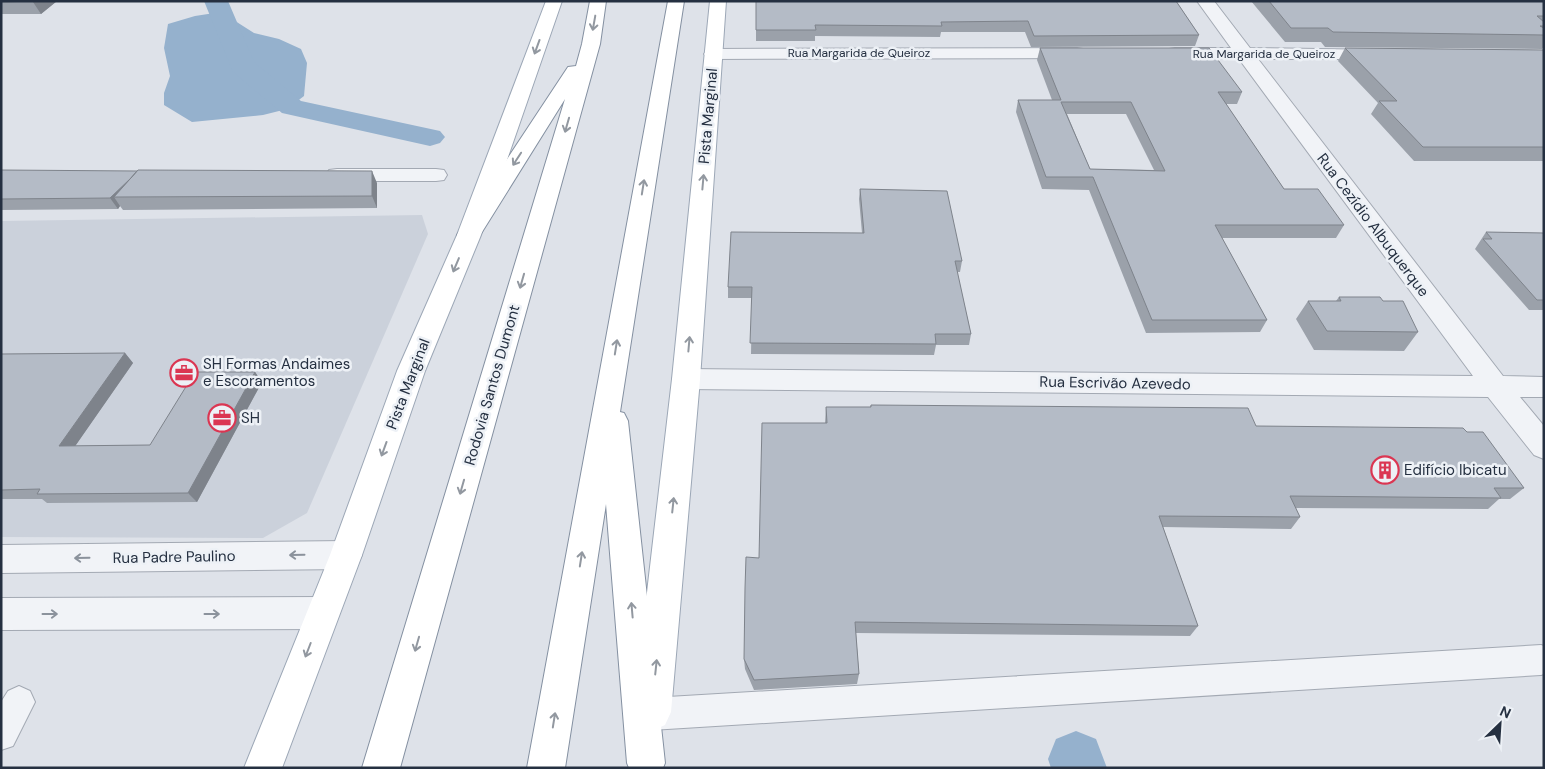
<svg xmlns="http://www.w3.org/2000/svg" width="1545" height="769" viewBox="0 0 1545 769" font-family="'DM Sans',sans-serif">
<style>
.built{fill:#cbd1db}
.water{fill:#95b1cd}
.lines{fill:none;stroke-linecap:round;stroke-linejoin:round}
.canal{fill:#95b1cd;fill-rule:evenodd}
.lane-casing{stroke:#a3a9b3;stroke-width:2}
.street-casing{stroke:#a3a9b3;stroke-width:2}
.primary-casing{stroke:#9ca7b6;stroke-width:2}
.highway-casing{stroke:#8490a1;stroke-width:2}
.lane{fill:#f1f3f7;fill-rule:evenodd}
.street{fill:#f1f3f7;fill-rule:evenodd}
.primary{fill:#fff;fill-rule:evenodd}
.highway{fill:#fff;fill-rule:evenodd}
.wall{fill:#9ba1aa;fill-rule:evenodd}
.shaded-wall{fill:#7e838b}
.building{fill:#b4bbc6;stroke:#7e838b;fill-rule:evenodd}
.oneway{stroke:#9298a0}
.oneway2{stroke:#8b929c}
.labels{text-anchor:middle;stroke-width:5;stroke-linejoin:round;paint-order:stroke}
.far-street-label{font-size:12px;fill:#253041;stroke:#edf1f6}
.street-label{font-size:15px;fill:#253041;stroke:#edf1f6}
.poi-label{font-size:15px;fill:#253041;stroke:#edf1f6;text-anchor:start}
</style>
<rect width="100%" height="100%" fill="#dee2e9"/>
<path class="built" d="M422 215 428 234 307 513 263 538 1 537V221Z"/>
<path class="water" d="M221 12 254 33 279 39 301 49 307 63 304 96 287 109 263 115 192 122 164 105V93L170 76 164 48 168 24 195 16Z"/>
<g class="lines">
<path class="canal" d="M204 1H228L254 62 301 101 440 131 445 137 440 143 430 146 282 113 233 72Z
M1076 731 1096 739 1107 768H1051L1048 759 1056 739Z"/>
<g class="lane-casing">
<path id="lane" d="M1541 645 1544 646V674L1541 675 651 730 640 725 635 714 640 703 651 698Z
M19 686 30 691 35 702 13 746 1 750V702L8 691Z"/>
</g>
<g class="street-casing">
<path id="street" d="M1197 1H1214L1250 48 1385 50 1388 54 1385 58 1379 59H1258L1503 376 1544 377V397H1520L1544 426V459L1534 455 1488 397 686 389 676 386 672 379 676 372 686 369 1473 376 1239 59 1169 57 1166 53 1169 49 1175 48H1231Z
M1077 48 1083 49 1086 53 1083 57 1077 58 713 59 707 58 704 54 707 50 713 49Z
M337 169H436L444 170 447 175 444 180 436 181H337L329 180 326 175 329 170Z
M346 541 357 545 362 555 357 565 346 569 1 573V545Z
M322 597 334 602 339 613 334 624 322 629 1 630V598Z"/>
</g>
<g class="primary-casing">
<path id="primary" d="M546 1H562L481 235 425 371 362 555 282 768H244L330 555 397 371 457 235Z
M710 1H726L700 379 671 712 665 725 652 731 639 725 633 712 672 379Z"/>
</g>
<g class="highway-casing">
<path id="highway" d="M590 1H606L600 44 400 768H362L565 99 477 240 469 242 461 240 457 235 568 67 576 66 582 44Z
M668 1H684L620 412 624 413 628 421 665 763 663 768H629L627 763 606 504 565 768H527Z"/>
</g>
<use href="#lane" class="lane"/>
<use href="#street" class="street"/>
<use href="#primary" class="primary"/>
<use href="#highway" class="highway"/>
</g>
<path class="wall" d="M1 1H57L41 14H1Z
M756 1H1176L1199 35 1195 46 1031 47 1025 32H941L940 37 815 36V41H756Z
M1251 1H1544V47L1542 49 1325 47 1321 42H1285Z
M1040 48 1242 92 1237 104H1226L1284 189 1344 225 1336 238H1222L1267 320 1260 332 1146 333 1089 190 1042 189 1016 112 1018 100H1052L1037 60ZM1067 114H1126L1154 170 1090 169Z
M1345 48 1544 50V161H1414L1371 114 1378 103 1338 61Z
M1 170 377 183V208L123 210 120 206 118 209 1 210Z
M860 189 962 261 960 272H957L971 334 969 345H936L934 355 751 354 752 298H728V287L862 233 859 199Z
M1486 232 1544 233V310H1529L1475 249Z
M1339 297 1383 301 1418 332 1404 351 1314 350 1296 319 1308 301H1336Z
M125 353 133 363 75 446 150 445 255 372 262 382 197 502 47 503 42 499H1V354Z
M871 405 1256 426 1467 432 1524 488 1510 499H1499L1488 509 1296 508 1300 517 1291 529 1163 527 1198 626 1190 636 856 633 859 674 857 684 754 690 745 669 744 659 759 558 825 423 826 407H870Z"/>
<path class="shaded-wall" d="M34 1H57L41 14 33 2Z
M139 171 114 197 120 206 118 209 110 198Z
M372 171 377 183V208L372 196Z
M125 353 133 363 69 455 59 446Z
M255 372 262 382 197 502 188 493Z"/>
<path class="building" d="M1 1H34L1 2Z
M756 1H1176L1199 35 1034 36 1028 21 941 22 942 26 815 25 816 30H756Z
M1269 1H1544V16H1537L1544 22V26H1540L1544 28V35L1333 32 1328 28H1291Z
M1040 48H1209L1242 92H1218L1284 189H1318L1344 225H1215L1267 320H1152L1093 177H1046L1018 100H1061ZM1061 102H1131L1165 171 1090 169Z
M1345 48 1544 50V147H1423L1379 101H1397Z
M1 170 137 171 131 178 110 198 1 199Z
M138 170 372 171V196L114 197Z
M860 189 947 191 962 261H955L971 334H935L936 344 750 343 752 287H728L731 232 864 233Z
M1486 232 1544 233V300H1537L1483 239H1492Z
M1339 297H1380L1383 301H1403L1418 332 1327 331 1308 301H1341Z
M125 353 59 446 150 445 195 372H255L188 493 37 494 40 489 1 490V354Z
M871 405 1248 408 1256 426 1463 428 1467 432H1483L1524 488H1494L1501 498 1290 496 1300 517 1159 516 1198 626 855 622 859 674 754 680 744 659 745 588 746 557 759 558 762 423H827L826 407H871Z"/>
<defs><path id="oneway-shaft" d="M-6 0H5M1.5-3L5.5 0L1.5 3" fill="none" stroke-width="1.6" stroke-linecap="round" stroke-linejoin="round" transform="scale(1.25)"/></defs>
<g class="oneway">
<use href="#oneway-shaft" transform="translate(594 23) rotate(100)"/>
<use href="#oneway-shaft" transform="translate(537 47) rotate(110)"/>
<use href="#oneway-shaft" transform="translate(567 125) rotate(106)"/>
<use href="#oneway-shaft" transform="translate(517 159) rotate(123)"/>
<use href="#oneway-shaft" transform="translate(703 182) rotate(-85)"/>
<use href="#oneway-shaft" transform="translate(643 187) rotate(-81)"/>
<use href="#oneway-shaft" transform="translate(456 265) rotate(113)"/>
<use href="#oneway-shaft" transform="translate(522 281) rotate(106)"/>
<use href="#oneway-shaft" transform="translate(689 344) rotate(-85)"/>
<use href="#oneway-shaft" transform="translate(616 347) rotate(-81)"/>
<use href="#oneway-shaft" transform="translate(384 449) rotate(110)"/>
<use href="#oneway-shaft" transform="translate(462 487) rotate(106)"/>
<use href="#oneway-shaft" transform="translate(673 505) rotate(-84)"/>
<use href="#oneway-shaft" transform="translate(581 559) rotate(-81)"/>
<use href="#oneway-shaft" transform="translate(632 610) rotate(-95)"/>
<use href="#oneway-shaft" transform="translate(417 644) rotate(106)"/>
<use href="#oneway-shaft" transform="translate(308 650) rotate(111)"/>
<use href="#oneway-shaft" transform="translate(656 667) rotate(-84)"/>
<use href="#oneway-shaft" transform="translate(554 720) rotate(-81)"/>
</g>
<g class="oneway2">
<use href="#oneway-shaft" transform="translate(297 555) rotate(179)"/>
<use href="#oneway-shaft" transform="translate(82 558) rotate(179)"/>
<use href="#oneway-shaft" transform="translate(50 614)"/>
<use href="#oneway-shaft" transform="translate(212 614)"/>
</g>
<defs>
<g id="office-ring" transform="scale(1.4375)"><circle r="9.5" fill="#edf1f6" stroke="#db3652" stroke-width="1.5"/><path d="M-6-3h4V-5.5h4V-3h4V5H-6ZM-1-4.5V-3h2v-1.5ZM-6 0V1H6V0Z" fill="#db3652"/></g>
<g id="building-ring" transform="scale(1.4375)"><circle r="9.5" fill="#edf1f6" stroke="#db3652" stroke-width="1.5"/><path d="M-4-6H4V6H1V3H-1V6H-4ZM-2.5-4.3h1.7v1.8h-1.7ZM.8-4.3h1.7v1.8H.8ZM-2.5-1h1.7V.8h-1.7ZM.8-1h1.7V.8H.8Z" fill="#db3652"/></g>
</defs>
<g fill-rule="evenodd">
<use href="#office-ring" x="184" y="373"/>
<use href="#office-ring" x="222" y="418"/>
<use href="#building-ring" x="1385" y="470"/>
</g>
<g class="labels">
<g class="far-street-label">
<text x="859" y="57">Rua Margarida de Queiroz</text>
<text x="1264" y="58">Rua Margarida de Queiroz</text>
</g>
<g class="street-label">
<text transform="translate(708 116) rotate(-85)" y="5">Pista Marginal</text>
<text transform="translate(1373 225) rotate(53)" y="5">Rua Cezídio Albuquerque</text>
<text transform="translate(1115 383) rotate(1)" y="5">Rua Escrivão Azevedo</text>
<text transform="translate(408 384) rotate(-69)" y="5">Pista Marginal</text>
<text transform="translate(492 385) rotate(-74)" y="5">Rodovia Santos Dumont</text>
<text transform="translate(174 557) rotate(-1)" y="5">Rua Padre Paulino</text>
</g>
<g class="poi-label">
<text x="203" y="369">SH Formas Andaimes<tspan x="203" dy="17">e Escoramentos</tspan></text>
<text x="241" y="423">SH</text>
<text x="1404" y="475">Edifício Ibicatu</text>
</g>
</g>
<rect width="1545" height="769" fill="none" stroke="#253041" stroke-width="5"/>
<g transform="translate(1500 724) rotate(25)" stroke="#edf1f6" stroke-width="4" paint-order="stroke">
<path d="M0-4L9 19L0 12L-9 19Z" fill="#253041"/>
<text y="-8" font-size="14" font-weight="bold" text-anchor="middle" fill="#253041">N</text>
</g>
</svg>
